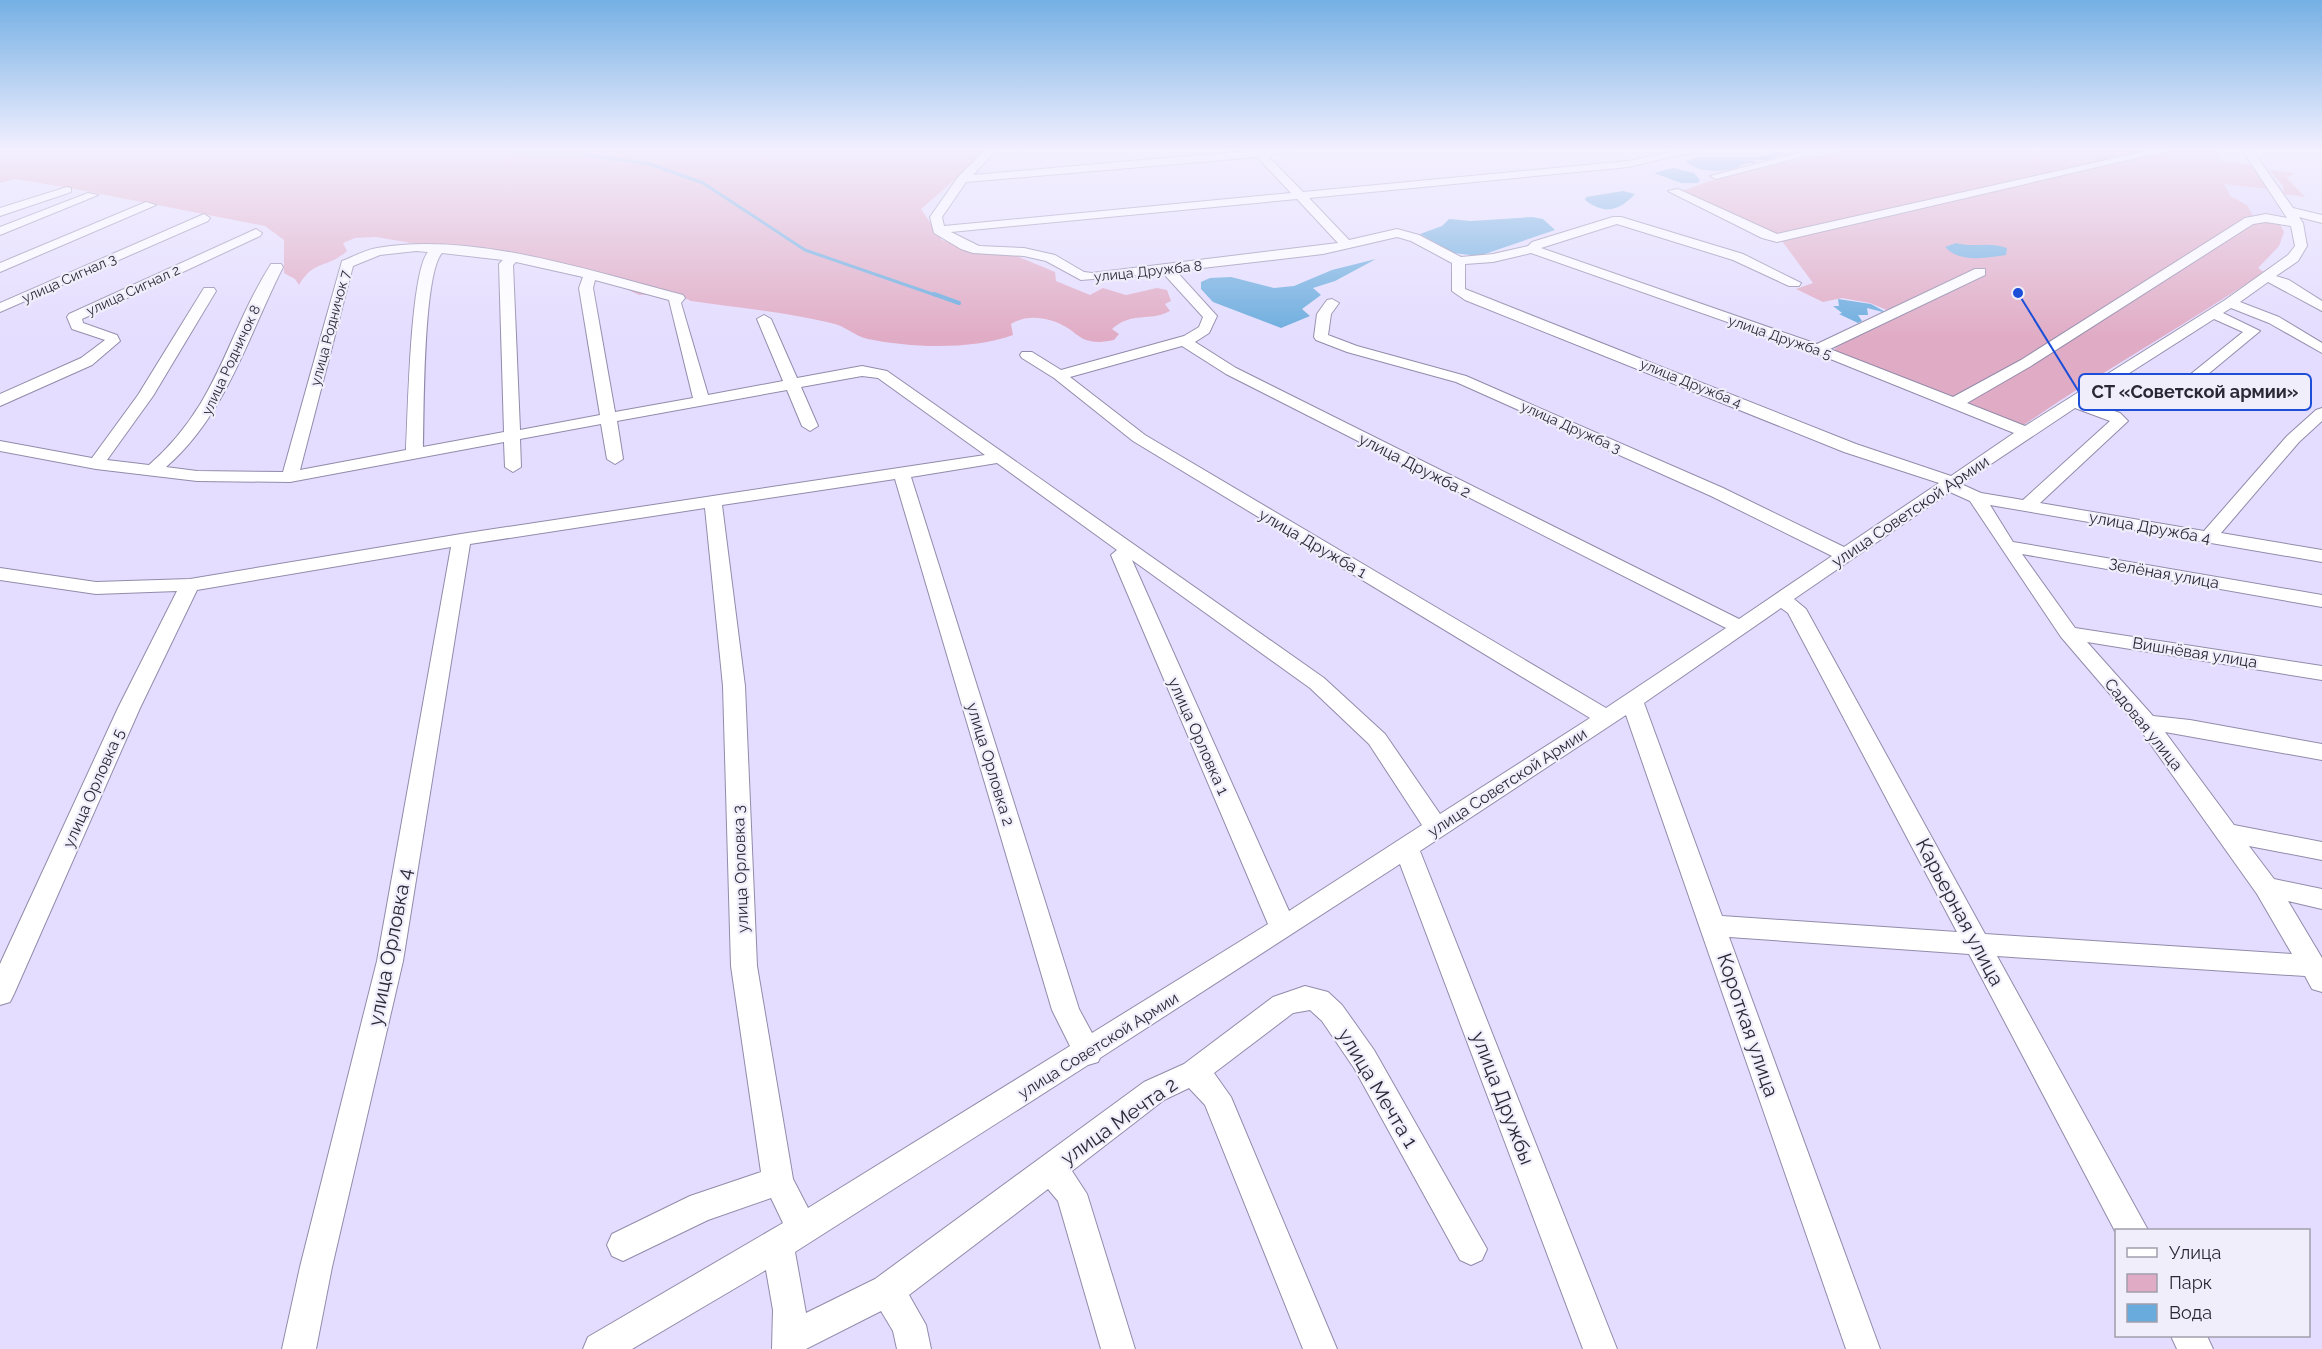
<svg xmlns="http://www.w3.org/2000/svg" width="2322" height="1349" viewBox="0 0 2322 1349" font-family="Raleway,sans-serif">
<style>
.built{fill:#dcd3fc}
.green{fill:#e0abc4}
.water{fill:#69abdd}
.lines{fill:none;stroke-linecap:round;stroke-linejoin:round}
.stream-far1{stroke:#69abdd;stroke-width:3}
.stream{stroke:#69abdd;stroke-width:4}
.street-casing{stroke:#928baa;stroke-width:2}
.street{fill:#fff;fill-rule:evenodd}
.labels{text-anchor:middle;stroke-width:4.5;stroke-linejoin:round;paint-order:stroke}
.far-street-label{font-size:14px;fill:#2b2835;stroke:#f0eefb}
.street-label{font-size:16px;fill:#2b2835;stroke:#f0eefb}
.near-street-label{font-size:20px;fill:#2b2835;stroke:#f0eefb}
.leader{fill:none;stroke:#1d4ed8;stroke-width:2}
.callout-dot{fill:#1d4ed8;stroke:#f0eefb;stroke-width:2}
.callout{fill:#f0eefb;stroke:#1d4ed8;stroke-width:2}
.callout-label{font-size:18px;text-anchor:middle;font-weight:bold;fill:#2b2835}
</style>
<rect width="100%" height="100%" fill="#e4ddff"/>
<path class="built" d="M2223 184 2267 189 2286 220 2253 216 2247 205 2230 196Z"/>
<path class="green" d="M0 151H988L921 209 942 240 976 251 1012 254 1055 272 1056 281 1090 295 1103 288 1126 295 1157 288 1167 290 1171 301 1165 304 1170 311C1150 322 1132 311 1112 329L1119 334 1114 340C1105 342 1095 343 1086 340 1078 337 1073 331 1066 327 1049 317 1027 314 1011 324L1013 335C972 350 911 348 868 339 856 337 844 325 831 323 786 312 738 308 691 301L674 293 639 295 597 275 376 237 355 238 343 243 347 251C327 269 314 259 299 285L295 279 284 273V240L265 226 70 188 15 179 0 183Z
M1839 151H2218L2222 161 2251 165 2267 189 2224 184 2230 196 2247 205 2253 216 2263 222 2280 224 2284 232 2279 246 2258 268 2264 272C2184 326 2100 372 2021 427L1835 353V348L1899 315 1870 303 1842 298 1823 302 1796 289 1813 283 1782 241 1744 219 1679 192 1724 176Z
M2269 170 2292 173 2293 175 2286 177 2305 197 2284 194 2283 186Z"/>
<path class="water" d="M1772 151 1784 154 1768 160H1754L1756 163C1741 162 1741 168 1728 170 1716 172 1693 171 1686 161L1699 157H1758L1776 154Z
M1673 168 1694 173 1700 180 1698 183H1681L1654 173Z
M1623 191 1635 194C1619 211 1605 215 1585 200L1586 197Z
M1532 217 1543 219 1555 230 1479 256 1453 253 1420 234 1442 226 1449 219 1471 221Z
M1956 243C1973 248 1990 241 2007 248L2006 255C1987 258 1959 263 1945 247Z
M1376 259 1335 281 1313 288 1321 295 1302 309 1310 316 1281 328 1213 302 1201 289V282L1210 278 1231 277 1274 288 1294 286 1332 270Z
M1838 299 1871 304 1887 313 1867 308 1868 315H1858L1862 321 1858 323 1839 314 1842 313 1833 306H1839Z"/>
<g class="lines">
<path class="stream-far1" d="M511 151 580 154 588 151
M580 154 650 164 703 183 805 250 938 296"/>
<path class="stream" d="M934 294 959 303"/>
<g class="street-casing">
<path id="street" d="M984 151H995L973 175 1245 151H1289L1268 156 1303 192 1628 161 1675 151H1697L1628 167 1309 198 1349 240 1397 229 1419 235 1461 257 1493 254 1528 246 1532 242 1613 217H1621L1743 254 1801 283 1799 286H1789L1733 260 1617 224 1541 248 1817 344 1975 269H1985V275L1830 349 1953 397 2021 360 2245 218 2266 214 2287 218 2243 151H2253L2293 208 2322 215V223L2299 217 2303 223 2307 246 2298 261 2276 276 2289 280 2322 301V311L2268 282 2240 302 2279 317 2322 343V353L2269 323 2231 308 2223 313 2260 331 2184 394 2129 392 2110 386 2085 401 2120 413 2128 421 2040 503 2204 531 2287 436 2316 410 2322 408V421L2299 442 2221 533 2322 550V562L1990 505 2013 542 2322 595V607L2022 554 2075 628 2322 666V680L2087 642 2153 716 2190 720 2322 744V760L2165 732 2234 825 2322 842V860L2249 846 2274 879 2322 889V909L2288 901 2322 958V992L2312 989 2305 976 1997 956 2148 1230H2116V1233L1969 954 1729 937 1880 1349H1846L1626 715 1420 851 1617 1349H1583L1400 864 1100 1058 1098 1062 1088 1065 795 1252 806 1313 875 1279 1144 1082 1184 1064 1273 997 1305 986 1328 992 1342 1005 1374 1050 1487 1249 1482 1260 1471 1265 1460 1260 1354 1068 1322 1021 1310 1010 1293 1013 1214 1073 1231 1097 1337 1349H1303L1205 1105 1189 1088 1164 1100 1072 1171 1087 1194 1135 1349H1101L1058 1201 1048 1189 909 1295 926 1325 931 1349H897L893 1331 881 1311 806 1349H772L773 1310 766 1270 632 1349H583L588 1337 783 1223 771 1198 708 1220 623 1261 612 1256 607 1245 612 1234 690 1196 761 1172 731 966 723 686 705 508 470 544 403 961 332 1267 316 1349H282L300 1267 377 961 451 547 197 590 140 708 14 994 10 1002 0 1005V964L118 708 177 591 96 594 0 580V568L96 582 190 579 461 534 985 455 878 378 862 376 801 387 818 426 810 431 802 426 787 390 617 421 623 459 615 464 607 459 601 424 520 439 521 467 513 472 505 467 504 442 290 482 197 481 96 469 0 451V441L92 458 138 395 204 288H214L216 291 153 396 107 460 149 465C219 404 225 337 271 264H281L283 267C248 336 226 415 166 467L197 471 283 472 342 261C353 257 365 250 377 248 471 231 591 271 683 295L685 298 681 303 708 395 783 381 757 319 764 315 771 319 797 378 862 366 887 371 1324 678 1385 734 1440 814 1590 718 1133 441 1054 378 1022 358 1020 355 1022 352H1032L1061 370 1184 336 1199 327 1203 317 1163 273 1081 280 1046 261 1024 256 973 253 961 249 934 233 930 217 958 177ZM1257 157 1291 193 944 226 942 217 966 182ZM1297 199 1338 243 1092 273 1084 272 1055 255 1024 248 979 246 951 232ZM2266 222 2291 226 2295 246 2288 255 2225 300 2025 426 1967 403 2031 366 2253 224ZM1397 237 1411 241 1452 263V291L1465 300 1844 452 1939 483 1844 547 1723 488 1466 376 1357 346 1328 335 1331 314 1339 303 1332 299 1327 300 1317 314 1314 337 1316 340 1347 352 1456 382 1711 496 1832 556 1739 619 1236 368 1195 342 1209 333 1217 316 1176 271 1323 254ZM416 251 428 252C410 273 408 416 406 450L300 470 353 266 380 255ZM442 253 503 260 499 264 504 432 423 447C424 412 423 274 442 253ZM1531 253 1813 352 2014 433 1951 476 1856 444 1465 289V264L1493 262ZM516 262 583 277 579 288 600 415 520 430 513 265ZM595 280 669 300 693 398 615 412 593 288ZM2214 319 2243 332 2176 386 2120 379ZM1182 346 1226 374 1726 628 1606 708 1145 435 1070 377ZM2075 408 2110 421 2023 500 1981 493 1961 484ZM997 463 1117 550 1111 555 1268 924 1092 1033 1079 1009 911 477ZM895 479 1052 1010 1070 1046 808 1208 793 1179 757 966 745 686 722 505ZM1950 492 1970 501 2061 637 2139 728 2257 894 2292 954 1985 934 1806 609 1794 599ZM1132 560 1310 688 1369 744 1422 825 1289 911ZM1781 608 1788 613 1957 932 1722 916 1644 703Z
M1806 151H1825L1716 179 1710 176Z
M2146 151H2166L1777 242 1762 238 1668 191 1678 189 1777 234Z
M67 187 71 188V192L0 216V208Z
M88 193 98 195 0 235V227Z
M146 202 156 205 0 272V263Z
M204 214 210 218 208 221 0 312V303Z
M256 229 262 233 260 236 82 319 83 323 117 335 120 341 92 365 0 406V394L81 358 105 340 72 329 67 317 69 314Z
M2171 1336H2207L2213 1349H2177Z"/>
</g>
<use href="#street" class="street"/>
</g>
<linearGradient id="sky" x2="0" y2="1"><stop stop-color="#75b0e4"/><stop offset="0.44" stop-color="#f3f0ff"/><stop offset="1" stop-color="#f3f0ff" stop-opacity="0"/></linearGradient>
<rect width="2322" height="340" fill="url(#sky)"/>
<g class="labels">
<g class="far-street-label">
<text transform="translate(1148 271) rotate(-6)" y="5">улица Дружба 8</text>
<text transform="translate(69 278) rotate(-24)" y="5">улица Сигнал 3</text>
<text transform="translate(133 290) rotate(-25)" y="5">улица Сигнал 2</text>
<text transform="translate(330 328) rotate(-75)" y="5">улица Родничок 7</text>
<text transform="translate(1780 337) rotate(19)" y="5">улица Дружба 5</text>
<text transform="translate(231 360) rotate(-65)" y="5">улица Родничок 8</text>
<text transform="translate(1691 383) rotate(22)" y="5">улица Дружба 4</text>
<text transform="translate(1571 427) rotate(24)" y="5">улица Дружба 3</text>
</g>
<g class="street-label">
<text transform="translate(1415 465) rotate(27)" y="6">улица Дружба 2</text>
<text transform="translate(1910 511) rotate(-34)" y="6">улица Советской Армии</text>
<text transform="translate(2150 527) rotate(10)" y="6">улица Дружба 4</text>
<text transform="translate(1313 543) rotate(30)" y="6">улица Дружба 1</text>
<text transform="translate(2164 573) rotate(10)" y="6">Зелёная улица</text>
<text transform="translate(2195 652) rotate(9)" y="6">Вишнёвая улица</text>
<text transform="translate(2144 724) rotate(51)" y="6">Садовая улица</text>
<text transform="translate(1199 736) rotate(66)" y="6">улица Орловка 1</text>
<text transform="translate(991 764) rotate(73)" y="6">улица Орловка 2</text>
<text transform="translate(1507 782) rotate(-33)" y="6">улица Советской Армии</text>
<text transform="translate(93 788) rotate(-66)" y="6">улица Орловка 5</text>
<text transform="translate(740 869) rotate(-92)" y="6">улица Орловка 3</text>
<text transform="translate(1098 1045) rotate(-32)" y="6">улица Советской Армии</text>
</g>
<g class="near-street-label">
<text transform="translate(1960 912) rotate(62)" y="7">Карьерная улица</text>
<text transform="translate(390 947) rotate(-79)" y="7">улица Орловка 4</text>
<text transform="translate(1748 1025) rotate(71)" y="7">Короткая улица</text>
<text transform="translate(1378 1088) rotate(59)" y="7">улица Мечта 1</text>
<text transform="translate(1503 1098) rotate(69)" y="7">улица Дружбы</text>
<text transform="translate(1119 1121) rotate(-35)" y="7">улица Мечта 2</text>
</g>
</g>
<path class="leader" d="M2018 293L2079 392"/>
<circle class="callout-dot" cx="2018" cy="293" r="6"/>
<rect class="callout" x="2079" y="374" width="232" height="36" rx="6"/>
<g class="callout-label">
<text x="2195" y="398">СТ «Советской армии»</text>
</g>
<rect x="2115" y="1229" width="195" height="108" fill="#f0eefb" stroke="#a19fac" stroke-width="1.5"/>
<rect x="2127" y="1248" width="30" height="9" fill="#ffffff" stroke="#a19fac" stroke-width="1.5"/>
<text x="2169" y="1259" font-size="18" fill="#2b2835">Улица</text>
<rect x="2127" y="1274" width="30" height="18" fill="#e0abc4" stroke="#a19fac" stroke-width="1.5"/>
<text x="2169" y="1289" font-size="18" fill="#2b2835">Парк</text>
<rect x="2127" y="1304" width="30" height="18" fill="#69abdd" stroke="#a19fac" stroke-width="1.5"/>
<text x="2169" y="1319" font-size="18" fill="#2b2835">Вода</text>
</svg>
